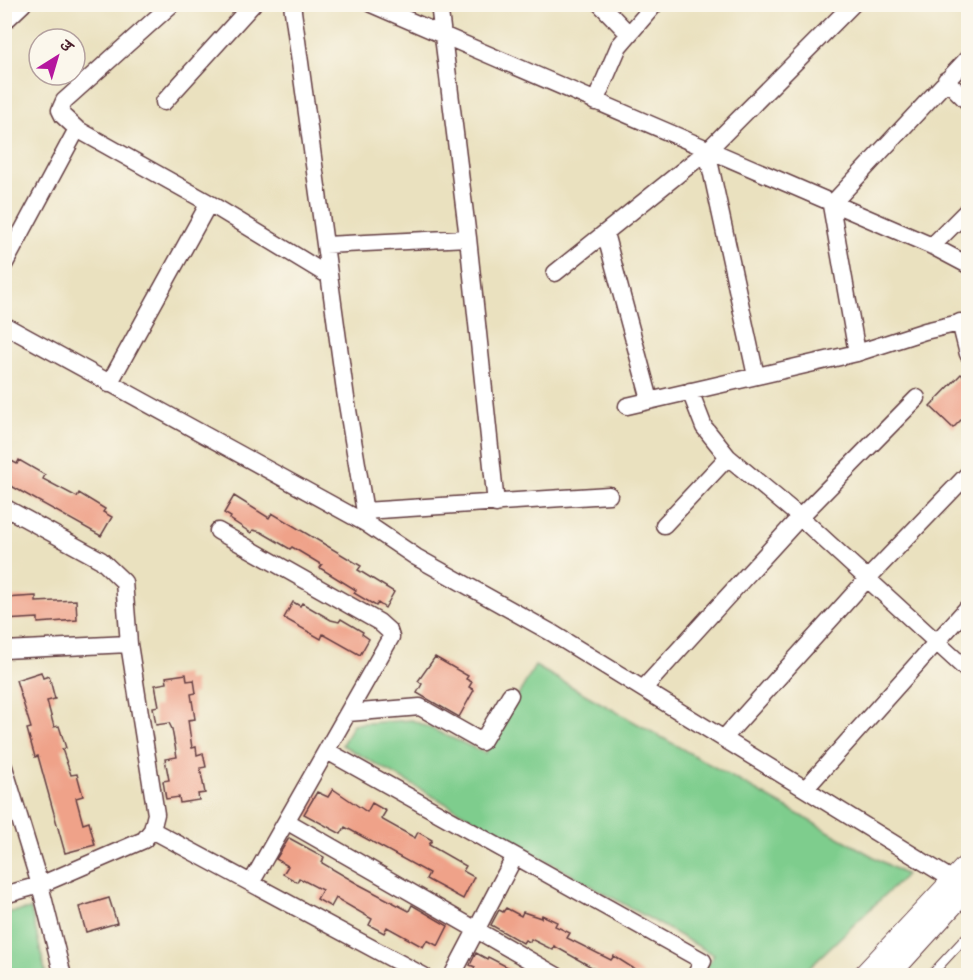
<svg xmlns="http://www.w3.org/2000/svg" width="973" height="980" viewBox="0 0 973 980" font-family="Kalam,'Playpen Sans Deva',sans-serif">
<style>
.green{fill:#7ecd8d;stroke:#64765c;stroke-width:1.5}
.building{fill:#efa289}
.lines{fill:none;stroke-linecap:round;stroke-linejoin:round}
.service-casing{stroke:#623c41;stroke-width:10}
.minor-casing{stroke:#623c41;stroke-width:19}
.tertiary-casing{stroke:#623c41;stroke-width:23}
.service{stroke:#fff;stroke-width:8}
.minor{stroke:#fff;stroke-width:16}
.tertiary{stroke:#fff;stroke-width:21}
</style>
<rect width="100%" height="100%" fill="#fbf7ec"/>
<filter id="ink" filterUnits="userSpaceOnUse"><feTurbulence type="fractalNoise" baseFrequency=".0167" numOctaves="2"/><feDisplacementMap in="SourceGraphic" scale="12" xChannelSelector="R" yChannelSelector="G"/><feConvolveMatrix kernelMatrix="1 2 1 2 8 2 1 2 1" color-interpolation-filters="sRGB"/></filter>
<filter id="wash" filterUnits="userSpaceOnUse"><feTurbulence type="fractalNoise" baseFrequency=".008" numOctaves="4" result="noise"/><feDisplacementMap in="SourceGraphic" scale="24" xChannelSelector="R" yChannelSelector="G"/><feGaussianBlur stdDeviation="1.35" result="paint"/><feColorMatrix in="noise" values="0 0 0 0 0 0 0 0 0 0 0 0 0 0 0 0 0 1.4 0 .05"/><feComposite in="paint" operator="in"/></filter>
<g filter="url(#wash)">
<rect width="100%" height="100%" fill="#eae1bf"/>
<path class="green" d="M535 666 906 875 801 975H701L714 955 342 745 353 724 412 720 485 753Z
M31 909 46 975H5V913Z"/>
<g id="blocks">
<path class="building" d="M961 374 969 381V412L953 428 930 406Z
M4 457 17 464 19 460 45 475 43 479 77 497 79 493 105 509 103 512 112 517 101 536 4 482Z
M234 496 269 518 272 513 361 566 358 570 394 592 385 608 378 603 376 606 354 593 356 590 320 568 322 565 292 547 290 549 261 532 253 530 251 533 230 519 231 517 224 513Z
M36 596V602L76 600 77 620 38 623V618L4 620V598Z
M293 602 300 606 302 603 331 620 339 622 341 619 363 632 362 634 369 639 360 655 323 634 321 639 284 618Z
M435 657 468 676 466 679 472 682 469 687 474 690 459 717 417 693 422 684 418 681Z
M41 672 43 678 49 676 55 699 47 701 54 727 59 726 66 748 62 749 71 775 77 774 83 796 76 798 83 824 89 822 95 845 65 853 38 756 35 757 27 729 31 728 16 680Z
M186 674 187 681 194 680 196 693 191 694 195 719 188 720 192 748 196 747 197 755 203 753 206 767 200 768 205 793 198 794 199 800 180 803 179 797 166 799 163 781 169 780 165 759 177 757 172 729 169 723 156 725 153 707 159 706 155 685 167 683 166 677Z
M333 789 367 812 372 803 386 811 381 819 415 838 418 832 432 840 429 845 466 866 463 871 474 877 463 899 426 879 429 873 345 827 341 834 304 814 317 792 328 797Z
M289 838 324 857 322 863 358 884 409 911 412 905 448 926 438 946 427 940 423 947 387 927 384 933 369 925 372 919 336 898 331 907 317 899 322 890 299 878 297 882 283 874 288 866 276 859Z
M109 898 117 923 86 932 79 907Z
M506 908 521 916 523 912 541 918 542 915 557 922 555 926 570 933 567 938 611 960 614 956 644 975H594L597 970 554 946 553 950 531 939 530 942 525 940 523 943 491 925 499 910 503 912Z
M476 953 487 959 488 957 523 975H481L473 971 475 967 470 965Z"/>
</g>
</g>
<g filter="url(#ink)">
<use href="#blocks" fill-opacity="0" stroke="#623c41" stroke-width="1.5"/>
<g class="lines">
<g class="service-casing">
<path id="service" d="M930 976 968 935"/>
</g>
<g class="minor-casing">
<path id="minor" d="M172 4 64 101 60 110 63 116 77 129 209 203
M292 4 346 398 367 524
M371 4 932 246 968 265
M439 4 468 238 496 504
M600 4 628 33
M4 22 23 4
M946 80 968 102
M164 102 253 4
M595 102 619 46 655 4
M707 151 756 376
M605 233 650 400
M325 245 468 238
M932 246 968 210
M4 265 77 129
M555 273 707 151 853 4
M960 322 968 354
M4 325 367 524 416 557 552 633 953 880
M857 353 831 205 968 58
M109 384 209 203 329 276
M690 391 704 427 728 457 800 517 968 671
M627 406 857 353 925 331 968 321
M4 507 101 560 124 582 129 644 156 814 152 830 144 840 40 885 4 895
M364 511 609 495
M664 525 728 457
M218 531 379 622 389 631 391 637 251 883
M4 650 129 644
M643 689 800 517 917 398
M348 713 420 707 482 742 510 695
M724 738 868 578 968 474
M327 751 703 961 695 976
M4 767 40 885 63 976
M806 788 968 607
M288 822 557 976
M152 830 424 976
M452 976 515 856"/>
</g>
<g class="tertiary-casing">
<path id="tertiary" d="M863 976 968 864
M888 976 968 888"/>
</g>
<use href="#service" class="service"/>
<use href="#minor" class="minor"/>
<use href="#tertiary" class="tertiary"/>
</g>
</g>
<rect width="973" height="980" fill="none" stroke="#fbf7ec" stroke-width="24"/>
<g transform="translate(57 57) rotate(37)"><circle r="28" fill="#fbf7ec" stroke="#b4a19f" stroke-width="1.5"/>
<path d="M0-4.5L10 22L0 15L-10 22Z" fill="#b5179e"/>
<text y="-9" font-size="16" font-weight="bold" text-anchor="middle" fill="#4a1f2b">उ</text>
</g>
</svg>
